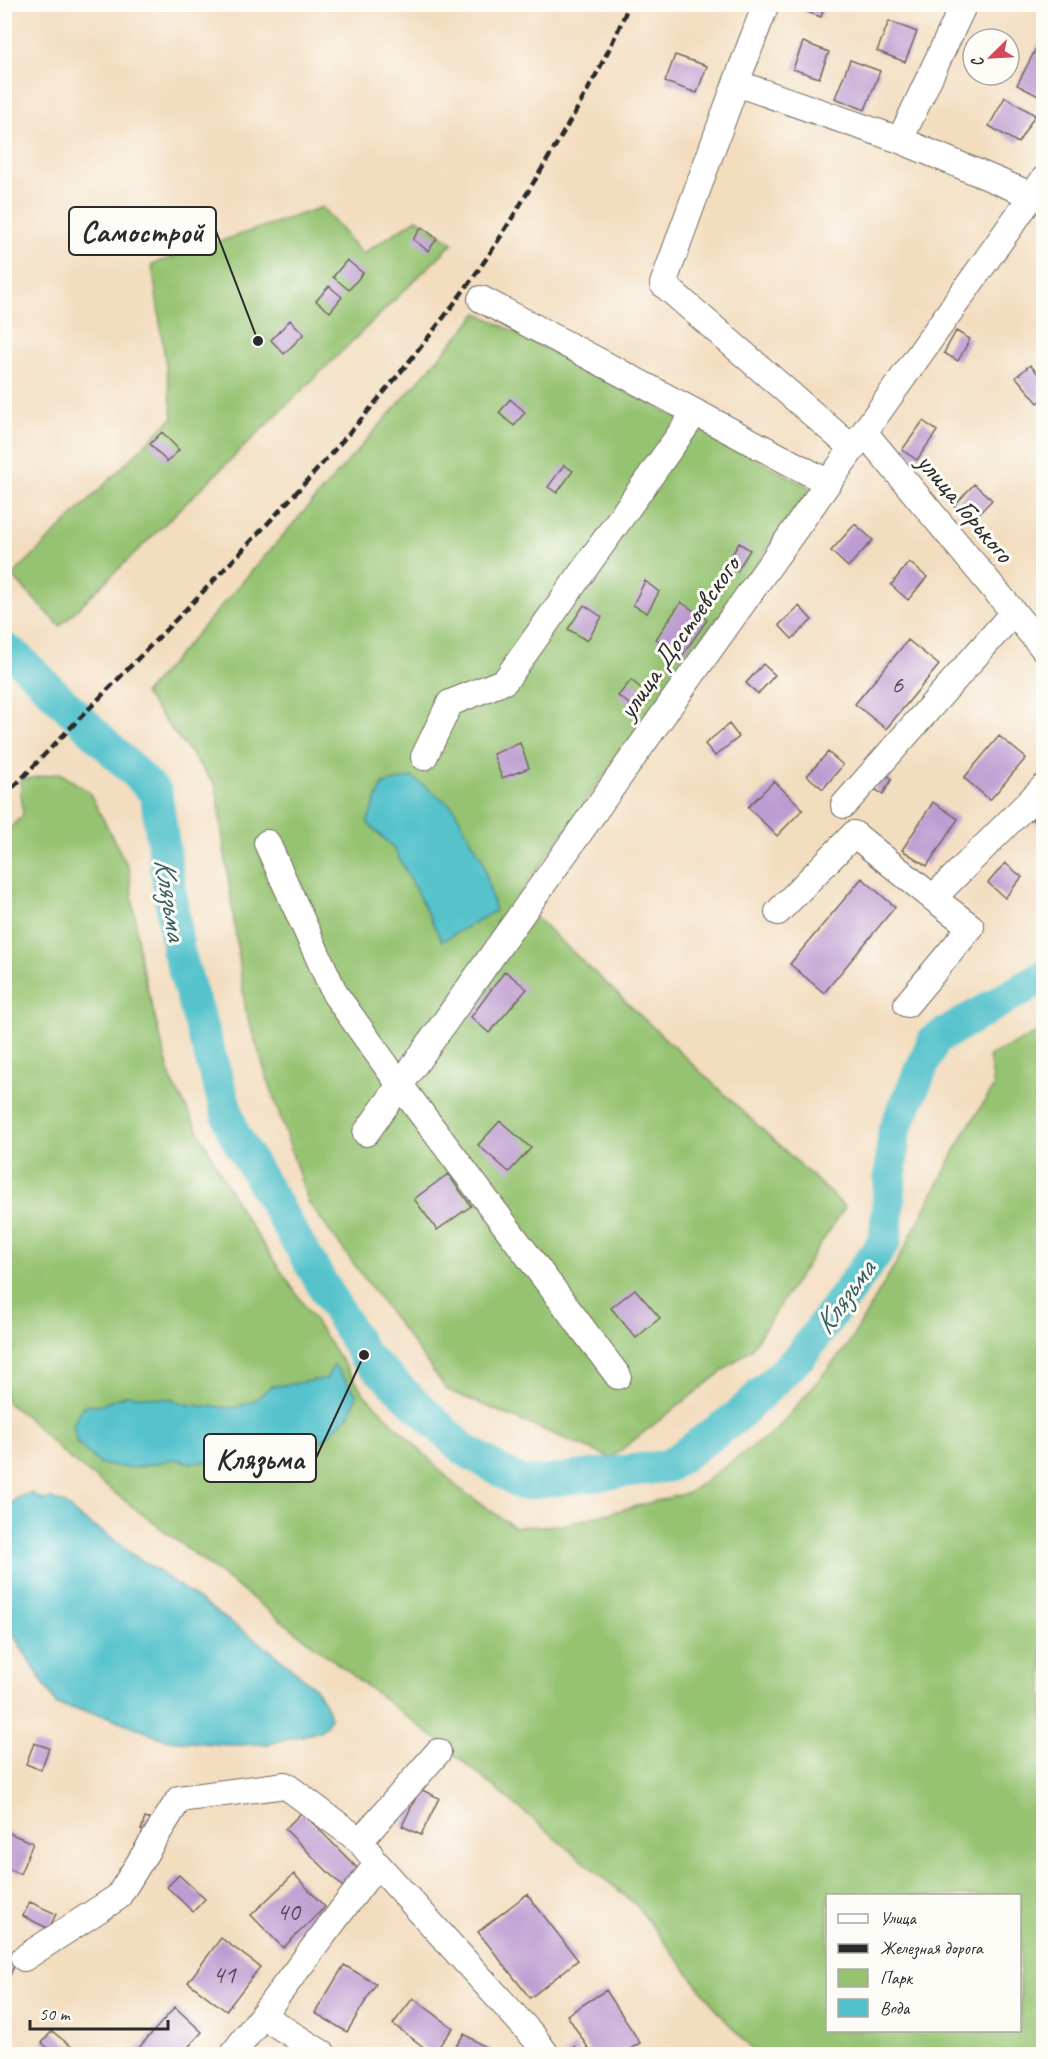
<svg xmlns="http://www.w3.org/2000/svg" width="1048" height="2059" viewBox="0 0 1048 2059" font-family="Caveat,sans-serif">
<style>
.green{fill:#95c371;stroke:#60774e;stroke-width:1.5;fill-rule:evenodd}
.water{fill:#54c2cc;stroke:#40767c;stroke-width:1.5}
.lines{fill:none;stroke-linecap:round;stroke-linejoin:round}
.river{stroke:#54c2cc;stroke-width:33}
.building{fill:#be9cd1}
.minor-casing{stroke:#71695f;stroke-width:28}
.minor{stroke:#fff;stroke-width:26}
.rail{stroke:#2b2b2b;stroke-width:4.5;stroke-dasharray:9 4.5;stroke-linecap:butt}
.labels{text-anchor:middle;stroke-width:6;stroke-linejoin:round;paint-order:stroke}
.number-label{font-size:26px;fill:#504754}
.street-label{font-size:28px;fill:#2b2b2b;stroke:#fdfcf7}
.water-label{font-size:30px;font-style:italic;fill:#396063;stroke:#fdfcf7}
.leader{fill:none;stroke:#2b2b2b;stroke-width:2}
.callout-dot{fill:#2b2b2b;stroke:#fdfcf7;stroke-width:2}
.callout{fill:#fdfcf7;stroke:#2b2b2b;stroke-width:2}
.callout-label{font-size:30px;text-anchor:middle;font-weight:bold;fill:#2b2b2b}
</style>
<rect width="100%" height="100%" fill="#fdfcf7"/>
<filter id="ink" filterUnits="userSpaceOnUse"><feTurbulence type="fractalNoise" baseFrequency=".0167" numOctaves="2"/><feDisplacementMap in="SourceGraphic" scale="12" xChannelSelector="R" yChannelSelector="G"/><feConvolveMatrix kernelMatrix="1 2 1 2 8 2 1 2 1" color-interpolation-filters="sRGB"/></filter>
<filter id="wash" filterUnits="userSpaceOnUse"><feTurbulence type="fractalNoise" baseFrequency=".008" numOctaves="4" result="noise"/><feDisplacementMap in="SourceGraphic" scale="24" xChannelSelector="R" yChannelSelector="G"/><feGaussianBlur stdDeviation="1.35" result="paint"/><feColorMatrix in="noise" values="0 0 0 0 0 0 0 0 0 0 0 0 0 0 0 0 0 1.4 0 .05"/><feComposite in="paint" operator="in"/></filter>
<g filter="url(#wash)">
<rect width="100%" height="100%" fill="#f3ddbf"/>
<path class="green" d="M322 207 362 254 417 219 453 243 60 626 12 576 173 417 152 264Z
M478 313 811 488 516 899 845 1207 751 1349 611 1458 447 1390 308 1202 246 1013 216 786 144 694Z
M60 773 89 792 129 869 140 960 171 1079 242 1213 364 1394 456 1486 514 1527 562 1525 688 1493 777 1429 848 1345 904 1249 966 1130 994 1087 989 1056 1043 1030V2054H756L720 2014 636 1905 436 1739 65 1455 29 1419 5 1401 4 834 23 815 20 780ZM828 1896H1020V2030H828Z"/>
<path class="water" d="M412 777 453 807 483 861 495 911 442 941 395 850 367 822 383 784Z
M334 1365 357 1395 350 1414 322 1441 300 1452 271 1458H250L232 1455 216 1461 191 1463 175 1459 134 1468 100 1464 77 1443 73 1425 83 1406 103 1404 127 1395 170 1399 190 1405 234 1408 254 1401 271 1386C292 1386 305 1380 326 1379Z
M32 1493 42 1500 51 1499 64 1503 77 1516 111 1537 130 1553 157 1570 274 1653 316 1689 327 1707 330 1718 327 1724 320 1731 309 1734 268 1744 227 1745 167 1740 106 1716 57 1705 5 1621V1511C12 1500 19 1495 32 1493Z"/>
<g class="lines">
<path class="river" d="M4 649 15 655 156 793 178 950 233 1132 364 1355 463 1449 523 1484 668 1466 739 1415 801 1355 885 1241 894 1131 934 1040 1044 976"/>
</g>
<g id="blocks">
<path class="building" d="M794 4H825L821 17 793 7Z
M889 21 917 32 905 62 877 51Z
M803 42 829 52 819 78 793 69Z
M1039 43 1044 45V99L1017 85Z
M675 55 707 66 697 93 665 82Z
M850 60 880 71 865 110 835 98Z
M1005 97 1035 115 1018 143 989 126Z
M422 227 437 239 428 251 413 239Z
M347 260 363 273 349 290 333 277Z
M329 286 342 297 330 312 316 301Z
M290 320 304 334 284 354 271 340Z
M956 331 970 339 958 361 944 353Z
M1030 365 1044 380V398L1038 403 1016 377Z
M510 399 525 412 514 426 499 413Z
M923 421 937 431 917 460 902 450Z
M162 432 179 450 167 462 150 444Z
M564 465 573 471 557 493 548 487Z
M974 484 992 500 971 522 954 506Z
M855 524 873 540 848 567 831 551Z
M739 543 750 550 737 571 725 566Z
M909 562 927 577 908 600 891 585Z
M645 581 659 592 647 613 633 605Z
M681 602 707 620 681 657 656 639Z
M584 605 602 617 587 641 568 629Z
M799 606 812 620 792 639 779 625Z
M908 640 939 665 886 729 855 704Z
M763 664 775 675 758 694 746 683Z
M631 680 647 693 637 709 618 696Z
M729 724 739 737 715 756 705 744Z
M999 736 1026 758 990 800 964 778Z
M520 743 529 768 502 778 493 754Z
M828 752 843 765 823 789 807 776Z
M884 773 892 779 883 794 874 789Z
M774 781 803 809 777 836 748 807Z
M1044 798V820L1039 825 1028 816Z
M933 802 958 819 927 866 902 850Z
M1005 863 1022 877 1005 898 988 883Z
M862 878 895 907 824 993 790 964Z
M505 971 527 989 489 1033 471 1017Z
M500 1121 531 1148 509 1172 478 1145Z
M448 1174 471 1206 437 1230 414 1199Z
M635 1289 660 1318 636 1338 611 1308Z
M34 1743 49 1748 41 1770 26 1764Z
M420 1789 439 1798 421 1835 402 1826Z
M302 1812 363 1874 346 1890 285 1829Z
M145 1818 160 1823 156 1835 141 1830Z
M4 1831 33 1843 20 1874 4 1867Z
M294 1874 325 1907 283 1948 251 1915Z
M179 1875 205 1899 193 1912 167 1887Z
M527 1894 578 1960 530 1998 478 1932Z
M30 1902 56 1914 49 1929 23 1916Z
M221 1938 260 1967 226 2011 188 1982Z
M4 1959 15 1964 8 1980 4 1979Z
M344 1965 376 1984 347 2032 315 2013Z
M606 1990 640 2043 622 2054H592L567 2015Z
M413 1998 453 2028 433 2054 393 2024Z
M175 2007 202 2032 182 2054H142L137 2050Z
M52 2031 73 2048 67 2054H56L42 2043Z
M464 2034 496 2054H451Z
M575 2046 580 2054H563Z"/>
</g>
</g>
<g filter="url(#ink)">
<use href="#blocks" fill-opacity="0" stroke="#71695f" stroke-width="1.5"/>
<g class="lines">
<g class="minor-casing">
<path id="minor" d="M766 4 736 83 900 140 1031 195
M736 83 663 284 852 448
M900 140 964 4
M481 299 827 482
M864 432 1044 649
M424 757 450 703 505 681 695 413
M844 805 1013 613
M267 843 335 994 400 1085 618 1376
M933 898 1044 787
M778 912 854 834 933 898 971 927 907 1004
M366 1133 1044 179
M370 1854 360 1841 438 1752
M24 1958 118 1897 179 1799 285 1785 360 1841
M263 2016 323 2054
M233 2054 377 1864 533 2036 546 2054"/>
</g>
<use href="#minor" class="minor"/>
<path class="rail" d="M4 797C164 628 336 468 472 279 499 242 522 201 546 162 576 111 607 60 629 4"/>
</g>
</g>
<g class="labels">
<g class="number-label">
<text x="897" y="693">6</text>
<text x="288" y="1920">40</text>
<text x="224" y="1983">41</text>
</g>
<g class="street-label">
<text transform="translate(966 507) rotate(50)" y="10">улица Горького</text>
<text transform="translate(678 637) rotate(-55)" y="10">улица Достоевского</text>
</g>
<g class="water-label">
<text transform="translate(171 899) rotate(81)" y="10">Клязьма</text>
<text transform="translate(844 1297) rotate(-54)" y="10">Клязьма</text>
</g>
</g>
<path class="leader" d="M258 341L216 231M364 1355L316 1458"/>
<g class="callout-dot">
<circle cx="258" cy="341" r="6"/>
<circle cx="364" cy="1355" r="6"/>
</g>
<g class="callout">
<rect x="69" y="207" width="147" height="48" rx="6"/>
<rect x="204" y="1434" width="112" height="48" rx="6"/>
</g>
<g class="callout-label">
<text x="142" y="242">Самострой</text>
<text x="260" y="1469">Клязьма</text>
</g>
<rect width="1048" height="2059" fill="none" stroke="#fdfcf7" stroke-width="24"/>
<rect x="826" y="1894" width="195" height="138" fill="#fdfcf7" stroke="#a9a8a5" stroke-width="1.5"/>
<rect x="838" y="1914" width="30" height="9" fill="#ffffff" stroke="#a9a8a5" stroke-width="1.5"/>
<text x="880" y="1924" font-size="18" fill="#2b2b2b">Улица</text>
<rect x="838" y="1944" width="30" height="9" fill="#2b2b2b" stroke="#a9a8a5" stroke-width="1.5"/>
<text x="880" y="1954" font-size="18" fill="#2b2b2b">Железная дорога</text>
<rect x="838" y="1969" width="30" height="18" fill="#95c371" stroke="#a9a8a5" stroke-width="1.5"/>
<text x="880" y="1984" font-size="18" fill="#2b2b2b">Парк</text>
<rect x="838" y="1999" width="30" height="18" fill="#54c2cc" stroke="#a9a8a5" stroke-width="1.5"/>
<text x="880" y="2014" font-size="18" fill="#2b2b2b">Вода</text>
<g transform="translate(991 57) rotate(246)"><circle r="28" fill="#fdfcf7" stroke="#a9a8a5" stroke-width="1.5"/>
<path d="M0-4.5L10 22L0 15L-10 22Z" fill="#d1495b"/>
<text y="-9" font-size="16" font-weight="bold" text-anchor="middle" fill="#2b2b2b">С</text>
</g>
<path d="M30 2020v9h138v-9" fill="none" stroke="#2b2b2b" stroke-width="3"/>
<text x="39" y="2020" font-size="18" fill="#2b2b2b" stroke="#fdfcf7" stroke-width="4.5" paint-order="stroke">50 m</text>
</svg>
